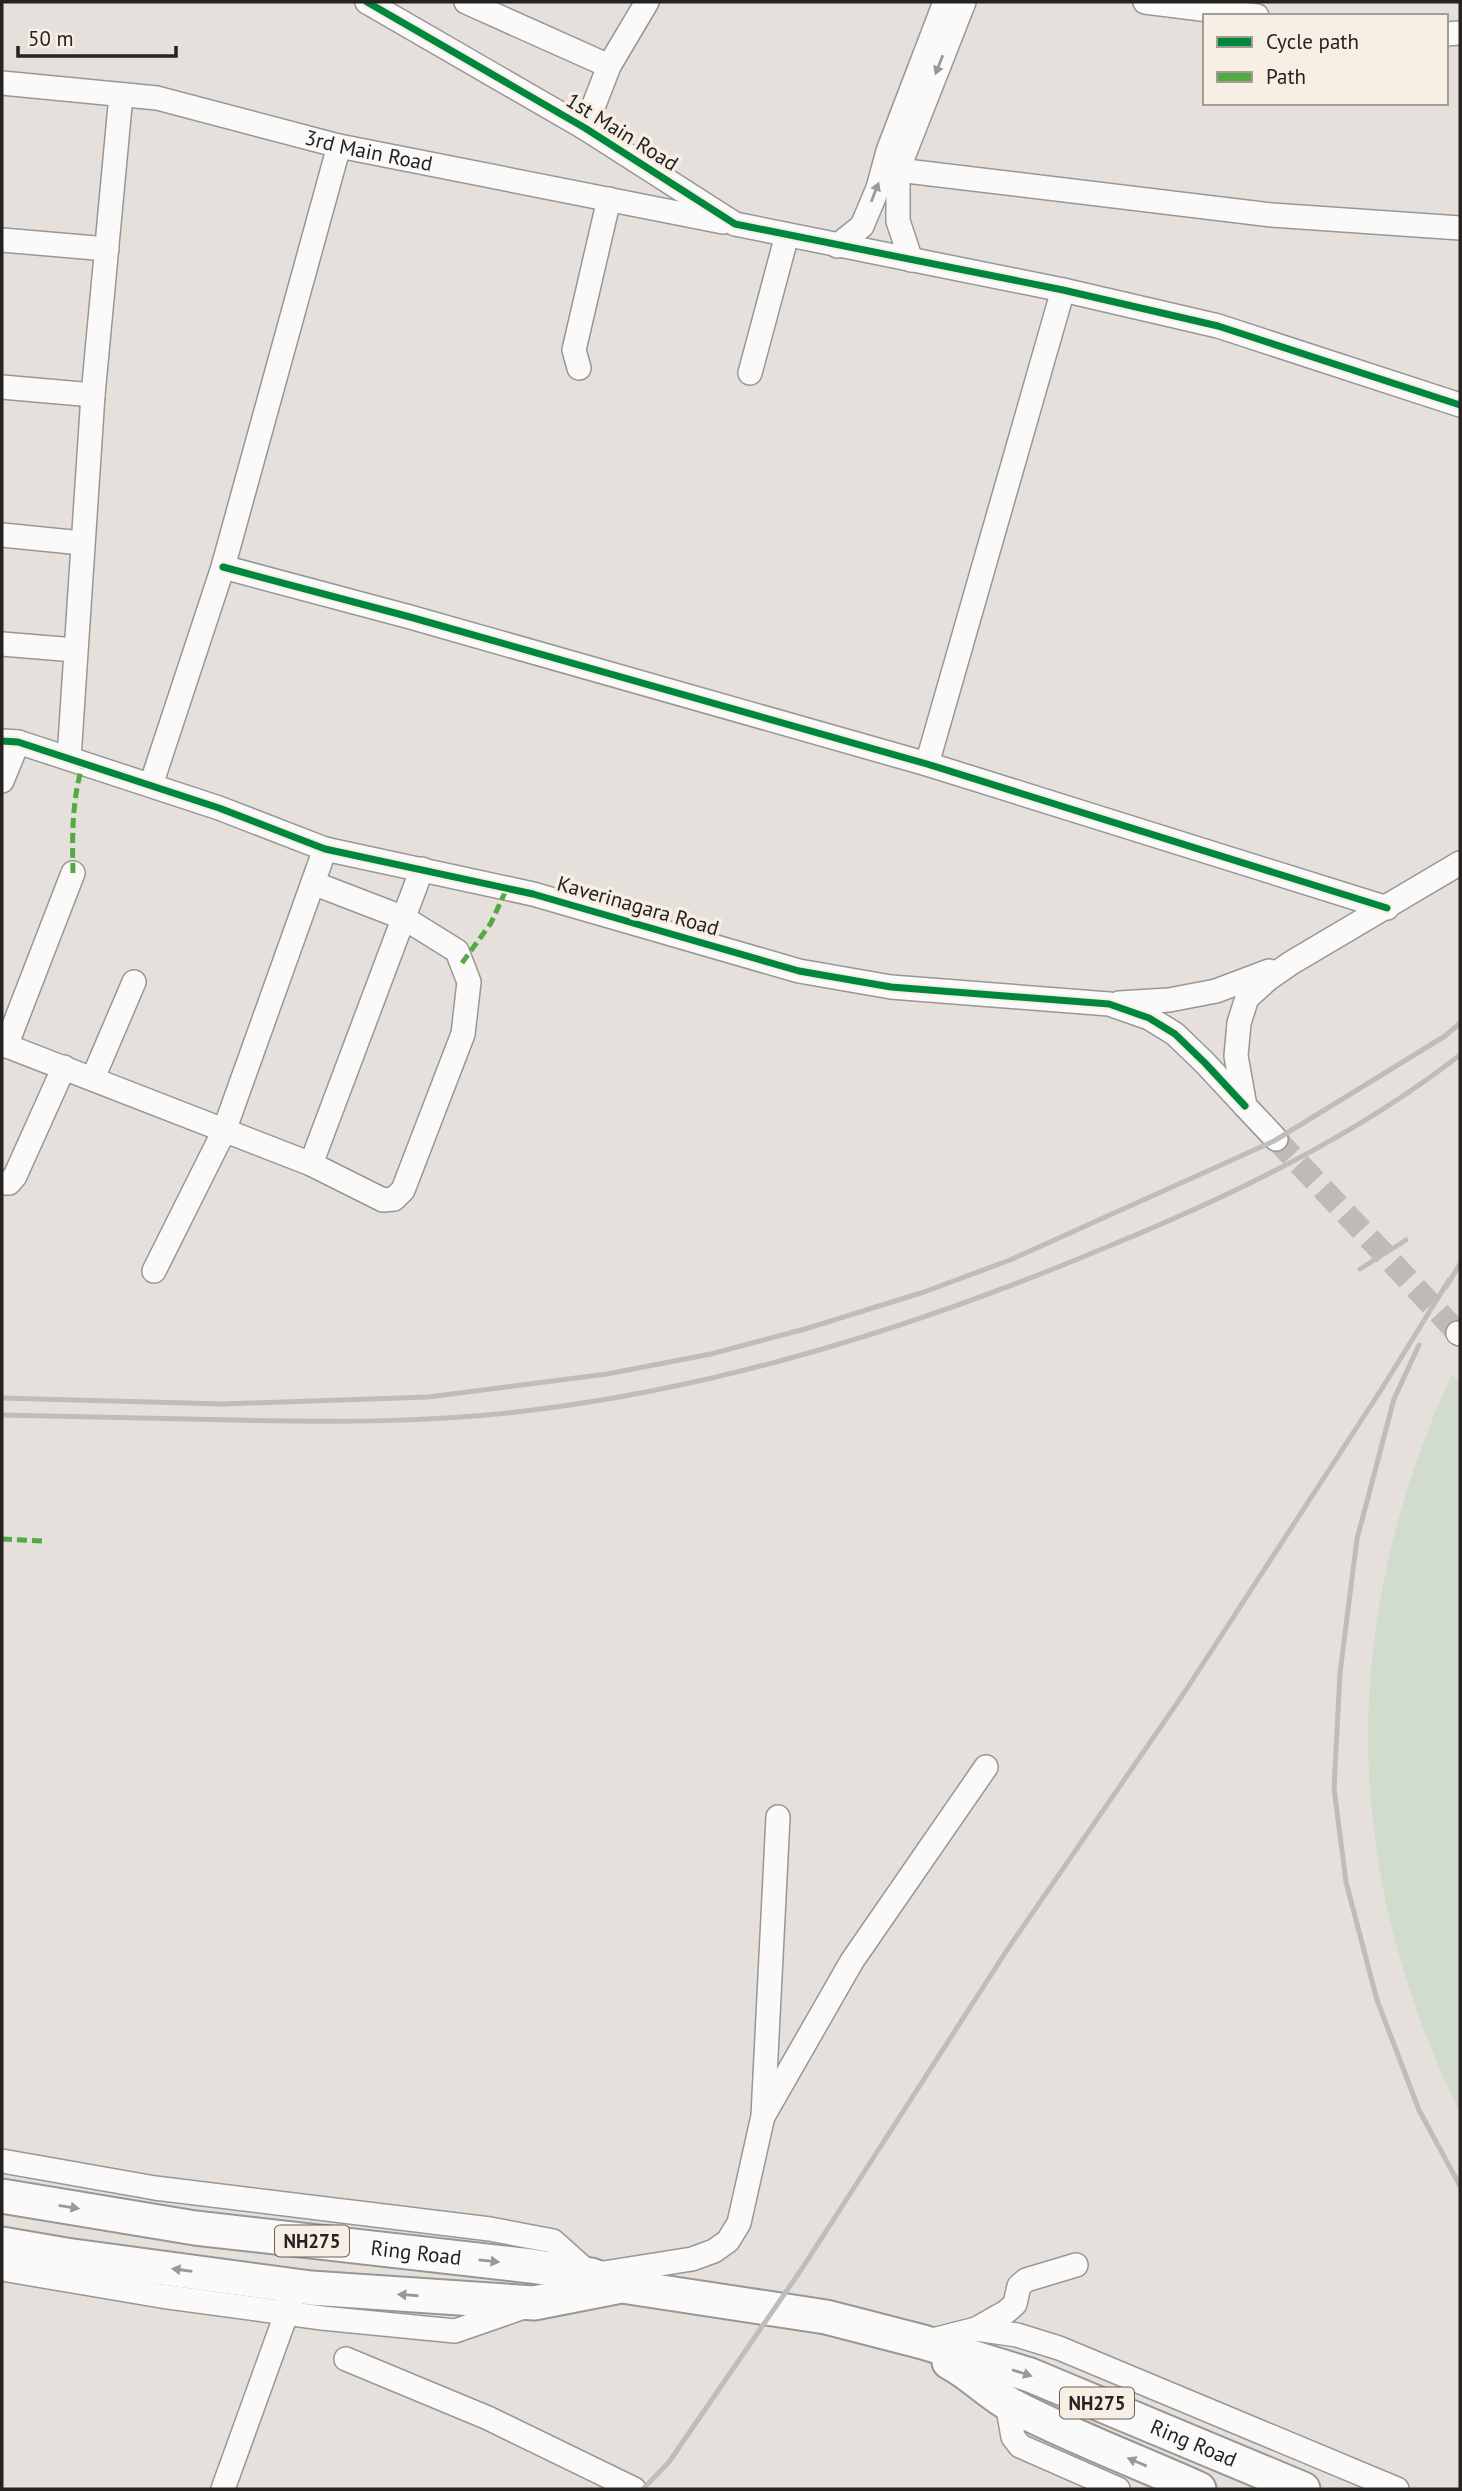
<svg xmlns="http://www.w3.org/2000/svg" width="1462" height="2491" viewBox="0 0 1462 2491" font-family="'PT Sans',sans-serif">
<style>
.green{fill:#d2dccd}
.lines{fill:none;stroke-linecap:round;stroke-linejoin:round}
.minor-tunnel{stroke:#bfbab5;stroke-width:23;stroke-dasharray:23 11;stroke-linecap:butt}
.minor-casing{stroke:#9a9692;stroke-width:26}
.highway-casing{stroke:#9a9692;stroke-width:37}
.minor{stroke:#fbfafa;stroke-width:23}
.highway{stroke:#fbfafa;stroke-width:33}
.rail{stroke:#bfbdbc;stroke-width:5}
.quiet{stroke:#53aa43;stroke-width:5;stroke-dasharray:10 5;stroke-linecap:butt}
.cycleway-casing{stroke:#f7eee4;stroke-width:11}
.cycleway{stroke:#00873e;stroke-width:7}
.oneway{fill:#9b9997}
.labels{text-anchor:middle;stroke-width:7;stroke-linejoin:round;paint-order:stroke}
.shield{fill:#f7eee4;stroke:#645f5a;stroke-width:2}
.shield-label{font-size:19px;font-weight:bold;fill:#25221f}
.street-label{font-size:21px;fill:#25221f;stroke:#f7eee4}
</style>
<rect width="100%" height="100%" fill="#e5e0db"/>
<path class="green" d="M1451 1376 1460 1379V2113C1340 1867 1338 1624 1451 1376Z"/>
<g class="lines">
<path class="minor-tunnel" d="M1276 1139 1458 1333"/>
<g class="minor-casing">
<g id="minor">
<path d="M367 2 585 128 735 224 1063 290 1218 326 1460 405"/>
<path d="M466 2 609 66"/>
<path d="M1145 2 1257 16"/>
<path d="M1446 34 1460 33"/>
<path id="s1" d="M2 83 157 98 339 146 723 222"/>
<path d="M585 128 609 66 647 2"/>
<path d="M898 170 1272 215 1460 228"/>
<path d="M2 240 107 249"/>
<path d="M837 246 862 226 878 188 888 151 945 2"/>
<path d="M911 260 898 221V170L964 2"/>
<path d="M579 368 574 350 609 199"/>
<path d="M750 373 787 235"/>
<path d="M2 387 93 395"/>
<path d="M2 535 82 543"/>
<path d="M223 567 410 617 927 764 1387 908"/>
<path d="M2 644 75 650"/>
<path d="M2 741 18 742 219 808 325 849 533 894 799 971 891 987 1109 1004 1149 1018 1175 1034 1205 1063 1245 1106"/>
<path d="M69 758 93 395 121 95"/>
<path d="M927 764 1063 290"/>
<path d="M2 781 18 742"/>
<path d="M151 785 223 567 339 146"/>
<path d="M1119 1003 1169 1000 1216 991 1269 971"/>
<path d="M2 1044 311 1164 383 1200 394 1199 403 1190 463 1034 469 982 457 951 404 918 313 883"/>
<path d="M6 1046 73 873"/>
<path d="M93 1078 134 982"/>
<path d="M1276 1139 1245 1106 1236 1056 1239 1023 1247 998 1268 979 1291 963 1460 863"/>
<path d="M311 1164 422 869"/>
<path d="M2 1183H9L15 1176 64 1067"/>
<path d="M154 1271 224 1131 325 849"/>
<path d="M1458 1333 1460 1334"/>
<path d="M765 2113 852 1961 986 1767"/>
<path d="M2 2161 155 2188 490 2229 553 2241 591 2275 692 2259 714 2251 728 2241 739 2223 763 2116 778 1817"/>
<path d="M2 2269 161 2296 322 2318 455 2331 524 2307"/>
<path d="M976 2329 1006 2312 1015 2304 1019 2286 1026 2280 1076 2265"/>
<path d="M925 2342 976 2329 1017 2335 1059 2348 1397 2489"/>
<path d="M346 2359 488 2418 634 2489"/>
<path d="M1007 2403 1013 2437 1020 2446 1118 2489"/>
<path d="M223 2489 292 2298"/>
</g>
</g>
<g class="highway-casing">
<g id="highway">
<path id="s2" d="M2 2196 195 2228 531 2266 591 2275 622 2286 826 2317 923 2342 1030 2375 1303 2489"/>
<path d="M2 2244 66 2255 311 2288 534 2303 616 2287"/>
<path d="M949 2362C972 2374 990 2394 1011 2405 1072 2437 1137 2461 1199 2489"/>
</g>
</g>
<use href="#minor" class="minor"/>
<use href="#highway" class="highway"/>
<path class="rail" d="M1360 1269 1406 1240
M1446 1287 1460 1264
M1419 1345 1394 1399 1357 1539 1340 1673 1334 1788 1346 1882 1377 2000 1419 2110 1460 2186
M2 1398 223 1404 428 1397 607 1374 711 1354 805 1329 924 1292 1010 1260 1274 1141 1445 1036 1460 1023
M2 1415C79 1417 156 1418 233 1420 333 1422 433 1423 533 1410 729 1386 921 1325 1102 1249 1227 1198 1353 1138 1460 1055
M643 2489 669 2462 803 2267 1007 1950 1184 1693 1381 1390 1449 1280"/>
<path class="quiet" d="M73 873C72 834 72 800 83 763
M462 963 491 923 506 890
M2 1539 42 1541"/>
<g class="cycleway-casing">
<path id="cycleway" d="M367 2 585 128 735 224 1063 290 1218 326 1460 405
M223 567 410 617 927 764 1387 908
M2 741 18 742 219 808 325 849 533 894 799 971 891 987 1109 1004 1149 1018 1175 1034 1205 1063 1245 1106"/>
</g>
<use href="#cycleway" class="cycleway"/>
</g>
<defs><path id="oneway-solid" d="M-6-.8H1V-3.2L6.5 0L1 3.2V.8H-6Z" transform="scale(1.75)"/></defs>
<g class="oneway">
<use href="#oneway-solid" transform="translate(939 65) rotate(111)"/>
<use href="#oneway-solid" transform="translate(875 192) rotate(-69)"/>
<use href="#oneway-solid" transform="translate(69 2207) rotate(9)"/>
<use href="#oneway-solid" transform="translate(489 2261) rotate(6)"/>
<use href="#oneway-solid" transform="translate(182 2270) rotate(-172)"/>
<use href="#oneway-solid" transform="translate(408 2295) rotate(-176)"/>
<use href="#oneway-solid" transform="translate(1022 2373) rotate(18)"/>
<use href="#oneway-solid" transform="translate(1137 2462) rotate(-157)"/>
</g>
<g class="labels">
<g class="shield">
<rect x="275" y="2225.5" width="74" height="31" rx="5"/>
<rect x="1060" y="2387.5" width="74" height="31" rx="5"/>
</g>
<g class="shield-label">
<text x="312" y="2248">NH275</text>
<text x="1097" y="2410">NH275</text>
</g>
<g class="street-label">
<text transform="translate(622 132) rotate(32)" y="7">1st Main Road</text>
<text dy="7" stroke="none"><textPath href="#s1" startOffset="374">3rd Main Road</textPath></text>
<text transform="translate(638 906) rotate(16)" y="7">Kaverinagara Road</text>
<text dy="7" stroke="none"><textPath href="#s2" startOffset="418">Ring Road</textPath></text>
<text dy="7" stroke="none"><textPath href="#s2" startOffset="1223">Ring Road</textPath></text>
</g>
</g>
<rect width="1462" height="2491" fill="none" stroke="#25221f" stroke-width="7"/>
<rect x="1203" y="14" width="245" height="91" fill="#f7eee4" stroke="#a39c95" stroke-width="2"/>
<rect x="1217" y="37" width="35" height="10" fill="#00873e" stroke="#a39c95" stroke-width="2"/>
<text x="1266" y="49" font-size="21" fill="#25221f">Cycle path</text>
<rect x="1217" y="72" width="35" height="10" fill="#53aa43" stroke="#a39c95" stroke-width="2"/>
<text x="1266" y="84" font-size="21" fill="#25221f">Path</text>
<path d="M18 46v10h158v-10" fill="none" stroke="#25221f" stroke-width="3.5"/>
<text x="28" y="46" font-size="21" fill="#25221f" stroke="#f7eee4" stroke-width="5" paint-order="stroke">50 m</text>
</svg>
